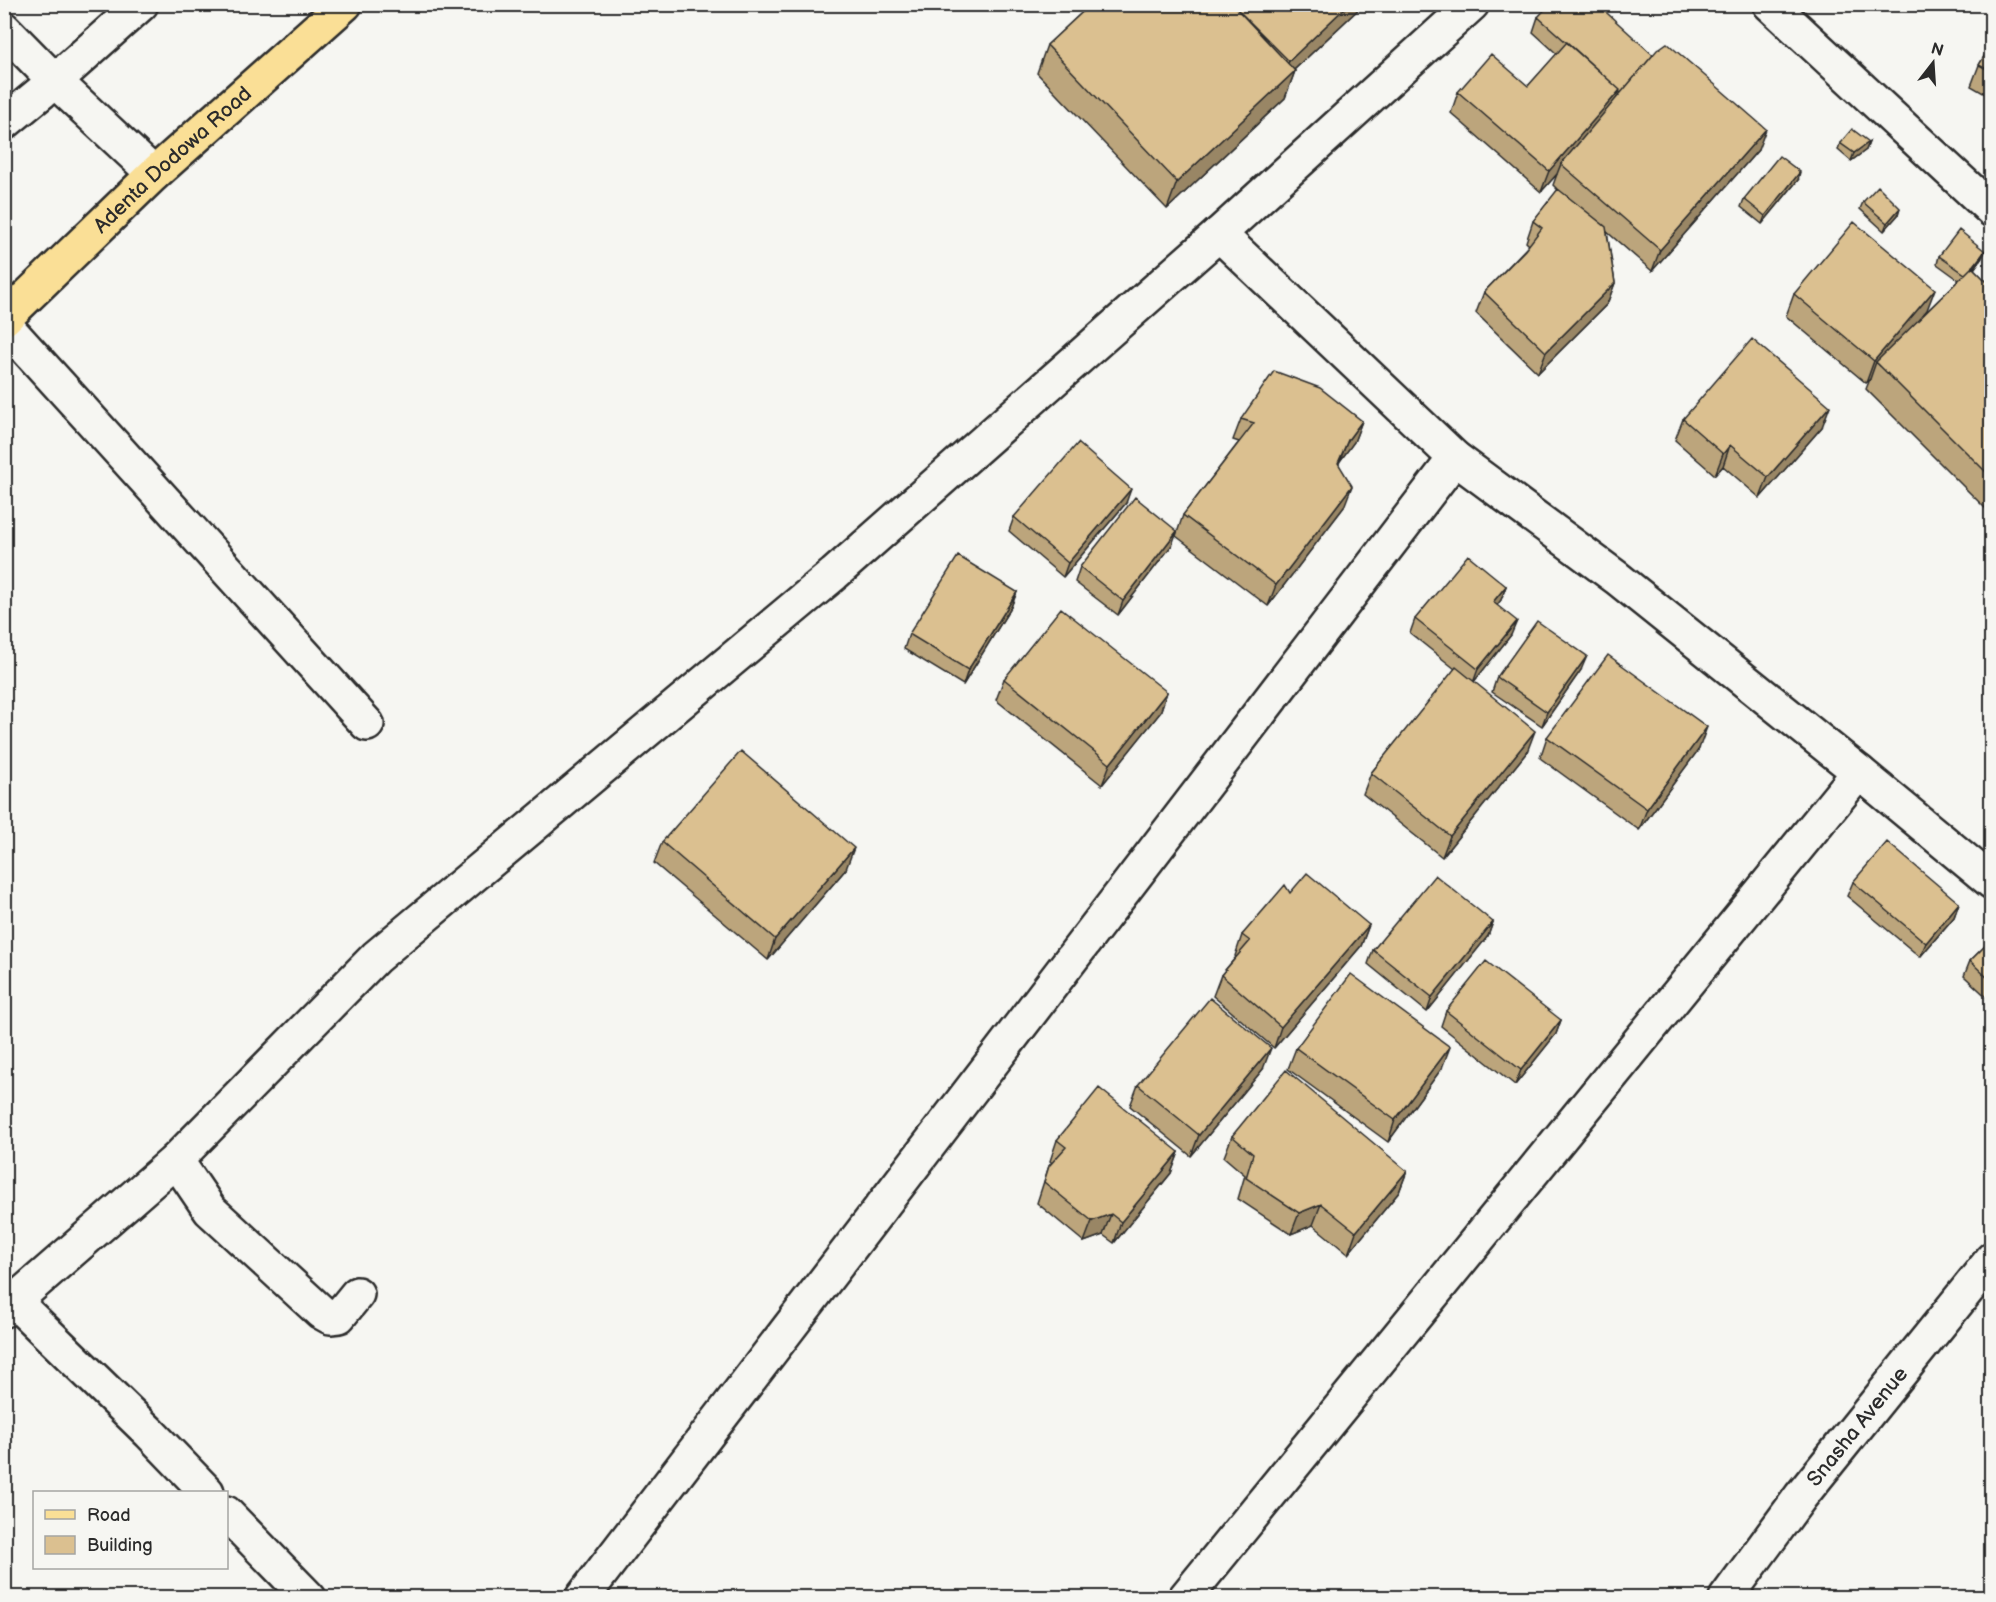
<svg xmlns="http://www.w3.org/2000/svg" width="1996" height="1602" viewBox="0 0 1996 1602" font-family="'Balsamiq Sans',sans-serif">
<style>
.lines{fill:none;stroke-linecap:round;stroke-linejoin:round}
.minor-casing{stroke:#2b2b2b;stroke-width:38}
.major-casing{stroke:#2b2b2b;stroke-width:38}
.minor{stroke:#f6f6f2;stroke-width:33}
.major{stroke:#fadf96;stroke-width:33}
.wall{fill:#bca57c;stroke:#2b2b2b;stroke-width:1.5}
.shaded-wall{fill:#998665;stroke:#2b2b2b;stroke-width:1.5}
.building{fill:#dbc090;stroke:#2b2b2b;stroke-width:1.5}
.labels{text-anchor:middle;stroke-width:4.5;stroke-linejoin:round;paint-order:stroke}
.street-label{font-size:21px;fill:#2b2b2b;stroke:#f6f6f2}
</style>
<rect width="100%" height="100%" fill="#f6f6f2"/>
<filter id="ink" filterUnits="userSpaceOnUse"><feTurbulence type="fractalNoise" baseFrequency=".0167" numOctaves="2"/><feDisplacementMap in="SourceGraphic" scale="12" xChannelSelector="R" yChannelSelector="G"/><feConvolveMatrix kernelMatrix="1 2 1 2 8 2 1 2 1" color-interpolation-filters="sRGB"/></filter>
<g filter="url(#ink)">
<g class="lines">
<g class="minor-casing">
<g id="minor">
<path d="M1770 4 1992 210"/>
<path d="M4 29 55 81 154 174"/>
<path d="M4 123 55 81 141 4"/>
<path d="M1219 234 1455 458 1617 578 1859 772 1992 882"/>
<path d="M4 324 367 724"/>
<path d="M176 1160 210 1210 321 1312 330 1317 339 1316 357 1294"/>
<path d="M14 1301 150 1433 207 1492"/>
<path d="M4 1310 176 1160 376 957 834 574 1219 234 1472 4"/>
<path d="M226 1513 309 1598"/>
<path d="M582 1598 1455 458"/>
<path d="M1185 1598 1859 772"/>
<path id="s1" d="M1726 1598 1801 1496 1992 1259"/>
</g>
</g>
<g class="major-casing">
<g id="major">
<path id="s2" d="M4 319 154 174 345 4"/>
</g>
</g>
<use href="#minor" class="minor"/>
<use href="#major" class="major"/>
</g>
<path class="wall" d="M1091 4H1364L1294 70 1295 71 1285 98 1167 209 1037 73 1047 45Z
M1538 17 1758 150 1652 271 1607 232 1615 283 1607 304 1538 373 1476 313 1484 292 1529 245 1526 242 1533 221 1558 190 1553 185 1557 174 1541 192 1451 113 1458 92 1528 86 1557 54 1533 32Z
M1992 43V98L1971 86 1979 65Z
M1869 142 1866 150 1851 161 1838 150 1840 143Z
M1798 180 1762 224 1741 207 1744 199Z
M1863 202 1898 215 1884 231 1860 209Z
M1985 251 1982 258 1974 269 1992 287V515L1866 389 1870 379 1866 383 1786 316 1794 294 1927 310 1924 314 1959 280 1937 264 1939 256Z
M1241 419 1362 421 1354 442 1340 461 1338 465 1344 507 1268 606 1176 536 1183 515 1239 442 1233 440Z
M1683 419 1822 427 1760 498 1723 466 1715 475 1675 440Z
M1126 503 1063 577 1009 531 1014 517Z
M1172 545 1118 615 1075 582 1080 567Z
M1506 586 1501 600 1497 605 1511 635 1474 681 1527 752 1442 857 1363 794 1371 773 1455 669 1410 633 1415 619Z
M1017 592 1011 607 963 685 904 649 909 634Z
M1581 670 1542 726 1492 692 1497 677Z
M1004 679 1167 692 1160 713 1102 785 996 700Z
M1547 737 1699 749 1639 830 1540 758Z
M662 842 846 869 768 960 654 863Z
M1853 882 1959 903 1954 917 1920 957 1847 896Z
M1290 893 1369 925 1361 946 1274 1048 1213 996 1221 975 1236 957 1235 956 1242 935Z
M1493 922 1488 936 1427 1012 1368 964 1373 950Z
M1992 939V1002L1964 976 1970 961Z
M1446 1011 1561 1020 1556 1034 1515 1085 1441 1026Z
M1296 1048 1442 1068 1388 1142 1288 1069Z
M1263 1069 1191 1156 1130 1106 1138 1085Z
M1232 1136 1407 1171 1399 1192 1348 1254 1313 1225 1291 1234 1238 1199 1245 1175 1224 1157Z
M1057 1140 1179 1152 1171 1173 1114 1243 1103 1235 1084 1242 1037 1203 1049 1166 1052 1163 1050 1161Z"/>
<path class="shaded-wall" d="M1349 4H1364L1281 82 1289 61Z
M1295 71 1285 98 1167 209 1177 182Z
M1620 90 1612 111 1561 164 1557 174 1541 192 1549 171Z
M1766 129 1758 150 1652 271 1660 250Z
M1869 142 1866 150 1851 161 1854 153Z
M1800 172 1798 180 1762 224 1765 216Z
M1900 208 1898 215 1884 231 1887 223Z
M1985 251 1982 258 1964 283 1967 276Z
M1615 283 1607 304 1538 373 1546 352Z
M1935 289 1927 310 1880 366 1876 362 1870 379 1866 383 1874 361Z
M1830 406 1822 427 1760 498 1768 477Z
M1362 421 1354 442 1340 461 1330 485 1348 440Z
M1730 445 1723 466 1715 475 1723 454Z
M1352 486 1344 507 1268 606 1276 585Z
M1131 489 1126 503 1063 577 1068 563Z
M1177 531 1172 545 1118 615 1123 601Z
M1506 586 1501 600 1488 617 1493 602Z
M1017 592 1011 607 963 685 968 670Z
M1517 621 1511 635 1473 683 1478 669Z
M1587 656 1581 670 1542 726 1547 712Z
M1167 692 1160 713 1102 785 1110 764Z
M1707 727 1699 749 1639 830 1647 809Z
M1535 731 1527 752 1442 857 1450 836Z
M854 848 846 869 768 960 775 939Z
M1959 903 1954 917 1920 957 1926 943Z
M1493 922 1488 936 1427 1012 1432 997Z
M1369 925 1361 946 1274 1048 1281 1027Z
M1561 1020 1556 1034 1515 1085 1521 1070Z
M1450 1047 1442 1068 1388 1142 1395 1120Z
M1271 1048 1263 1069 1191 1156 1199 1135Z
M1179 1152 1171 1173 1114 1243 1121 1222Z
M1407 1171 1399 1192 1348 1254 1356 1232Z
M1321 1204 1313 1225 1291 1234 1299 1213Z
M1111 1214 1103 1235 1084 1242 1092 1221Z"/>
<path class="building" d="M1091 4H1232L1295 71 1177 182 1047 45Z
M1232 4H1349L1289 61Z
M1550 4H1597L1653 55 1621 93 1619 91 1620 90 1538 17Z
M1567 42 1620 90 1549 171 1458 92 1491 54 1528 86Z
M1667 43 1766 129 1660 250 1561 164 1657 50Z
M1992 43V72L1979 65Z
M1852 129 1869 142 1854 153 1840 143Z
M1779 156 1800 172 1765 216 1744 199Z
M1878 186 1900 208 1887 223 1863 202Z
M1558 189 1606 227 1615 283 1546 352 1484 292 1525 250 1542 228 1533 221Z
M1854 222 1935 289 1874 361 1794 294Z
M1959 230 1985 251 1972 268V267L1965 274 1939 256Z
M1972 267 1992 287V478L1876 362Z
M1752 339 1830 406 1768 477 1730 445 1723 454 1683 419Z
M1274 371 1320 388 1362 421 1348 440 1338 463 1352 486 1276 585 1183 515 1254 423 1241 419Z
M1078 443 1131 489 1068 563 1014 517Z
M1135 497 1177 531 1123 601 1080 567Z
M1468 555 1506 586 1493 602 1517 621 1478 669 1415 619Z
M958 556 1017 592 968 670 909 634Z
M1061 608 1167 692 1110 764 1004 679Z
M1537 621 1587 656 1547 712 1497 677Z
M1608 655 1707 727 1647 809 1547 737Z
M1456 667 1535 731 1450 836 1371 773Z
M741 751 854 848 775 939 662 842Z
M1887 842 1959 903 1926 943 1853 882Z
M1307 873 1369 925 1281 1027 1221 975 1250 941 1242 935 1285 885 1290 893Z
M1435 875 1493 922 1432 997 1373 950Z
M1992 939V982L1970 961Z
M1486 961 1561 1020 1521 1070 1446 1011Z
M1351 974 1450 1047 1395 1120 1296 1048Z
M1210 998 1271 1048 1199 1135 1138 1085Z
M1286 1070 1407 1171 1356 1232 1321 1204 1299 1213 1246 1178 1253 1154 1232 1136Z
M1099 1088 1179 1152 1121 1222 1111 1214 1092 1221 1044 1182 1049 1166 1066 1147 1057 1140Z"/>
</g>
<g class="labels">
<g class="street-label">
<text dy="7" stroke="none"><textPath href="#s2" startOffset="232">Adenta Dodowa Road</textPath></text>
<text dy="7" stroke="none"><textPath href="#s1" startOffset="216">Snasha Avenue</textPath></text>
</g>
</g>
<rect width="1996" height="1602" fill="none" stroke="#f6f6f2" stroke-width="24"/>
<rect x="12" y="12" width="1972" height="1578" fill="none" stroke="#2b2b2b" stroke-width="2" filter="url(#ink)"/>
<rect x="33" y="1491" width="195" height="78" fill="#f6f6f2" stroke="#a5a5a2" stroke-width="1.5"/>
<rect x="45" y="1510" width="30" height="9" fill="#fadf96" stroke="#a5a5a2" stroke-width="1.5"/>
<text x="87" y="1521" font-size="18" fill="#2b2b2b">Road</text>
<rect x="45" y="1536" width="30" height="18" fill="#dbc090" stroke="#a5a5a2" stroke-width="1.5"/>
<text x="87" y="1551" font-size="18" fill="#2b2b2b">Building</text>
<g transform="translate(1933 63) rotate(17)" stroke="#f6f6f2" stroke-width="4.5" paint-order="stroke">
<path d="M0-4.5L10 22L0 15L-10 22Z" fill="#2b2b2b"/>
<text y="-9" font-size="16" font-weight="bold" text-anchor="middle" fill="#2b2b2b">N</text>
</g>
</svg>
